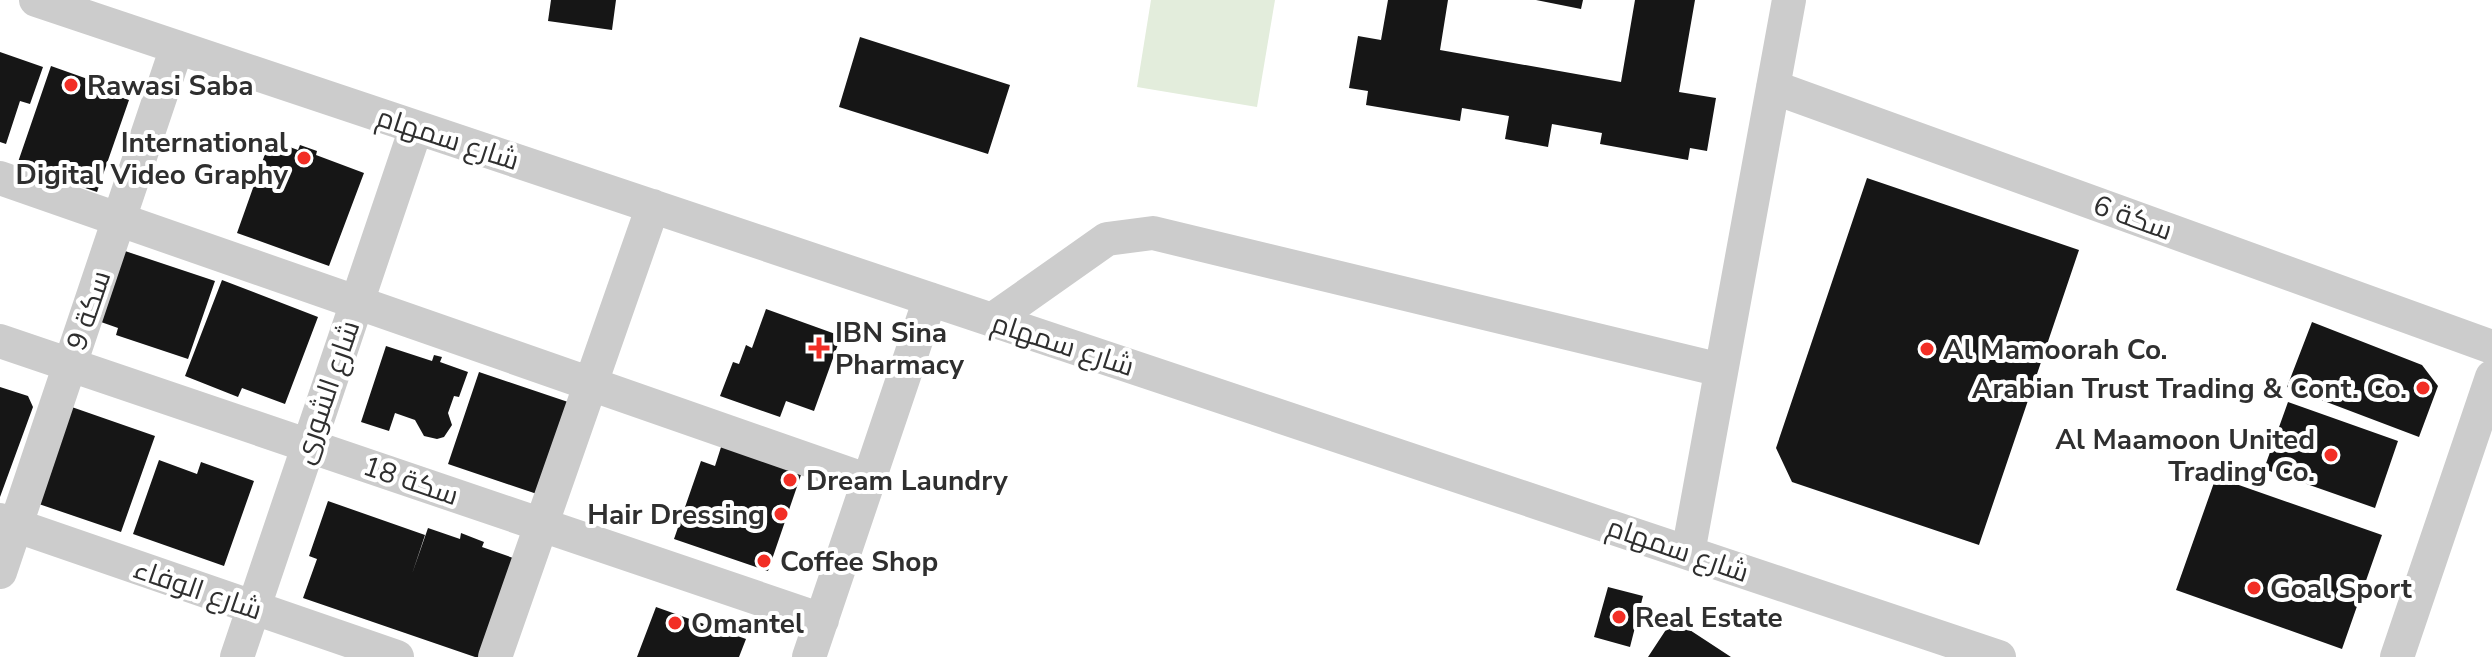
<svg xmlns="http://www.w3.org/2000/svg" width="2492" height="657" viewBox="0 0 2492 657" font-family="'Nunito Sans',Cairo,sans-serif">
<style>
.green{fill:#e3eddc}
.building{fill:#161616}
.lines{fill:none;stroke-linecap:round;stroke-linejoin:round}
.minor{stroke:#ccc;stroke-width:34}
.poi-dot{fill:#f22e25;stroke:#fff;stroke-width:3}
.labels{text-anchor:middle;stroke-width:8;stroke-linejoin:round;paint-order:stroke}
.poi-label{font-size:28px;font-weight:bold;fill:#2f2f2f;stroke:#fff;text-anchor:start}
.street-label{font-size:28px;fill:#2f2f2f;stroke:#fff}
</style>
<rect width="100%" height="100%" fill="#fff"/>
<path class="green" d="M1151 0H1275L1257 107 1137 87Z"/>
<path class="building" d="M551 0H616L612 30 548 21Z
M1388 0H1448L1440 50 1621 82 1635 0H1695L1679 92 1716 98 1707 151 1690 148 1688 160 1600 144 1602 133 1552 124 1548 147 1505 139 1509 116 1462 108 1460 121 1366 105 1368 91 1349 88 1358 36 1381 40Z
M1536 0H1583L1581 9Z
M860 37 1010 85 988 154 839 107Z
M0 52 43 67 30 104 20 101 6 144 0 142Z
M51 66 113 88 111 94 129 100 97 192 17 165Z
M270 140 298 150 300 145 317 151 316 155 364 173 329 266 237 233Z
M1867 178 2079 250 1979 545 1792 482 1776 448Z
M125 251 215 281 188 359 116 335 118 328 101 322Z
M222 280 318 317 285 404 242 388 238 397 185 376Z
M766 309 841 336 814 411 786 401 780 417 720 396 733 362 739 364 746 345 752 348Z
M2312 322 2422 365 2438 386 2419 437 2287 387Z
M386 346 432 361 434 355 442 357 440 362 468 372 459 397 454 396 448 413 452 425 444 437 437 439 424 436 415 420 395 413 389 431 361 422Z
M479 372 574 404 537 494 448 464Z
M0 387 28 396 33 407 0 497Z
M2288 402 2398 441 2375 508 2264 469Z
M66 405 155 436 121 532 33 502Z
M722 444 802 472 768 571 674 539 701 461 715 466Z
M159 460 197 474 201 462 254 481 224 566 133 534Z
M2216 477 2382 535 2342 649 2176 590Z
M328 501 425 535 412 574 428 528 460 539 461 533 484 542 482 547 519 560 485 657H475L303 598 317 559 309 556Z
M1608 587 1643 596 1630 647 1594 637Z
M656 607 746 639 739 657H637Z
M1673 619 1731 657H1648Z"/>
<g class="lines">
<path class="minor" d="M36 0 1999 657
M1773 87 2492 347
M0 178 869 481
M992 320 1107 239 1153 233 1721 370
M0 341 822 620
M0 520 397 657
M1688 553 1789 0
M0 572 177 47
M237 657 416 128
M495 657 653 206
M809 657 930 299
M2397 657 2492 377"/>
</g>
<g class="poi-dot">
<circle cx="71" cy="85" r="8"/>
<circle cx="304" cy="158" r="8"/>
<path d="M815 336h8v8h8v8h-8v8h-8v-8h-8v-8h8z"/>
<circle cx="1927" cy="349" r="8"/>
<circle cx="2423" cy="388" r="8"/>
<circle cx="2331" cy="455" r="8"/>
<circle cx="790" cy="480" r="8"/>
<circle cx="781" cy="514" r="8"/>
<circle cx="764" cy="561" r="8"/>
<circle cx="2254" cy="588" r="8"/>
<circle cx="1619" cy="617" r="8"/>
<circle cx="675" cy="623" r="8"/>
</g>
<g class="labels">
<g class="poi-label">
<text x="87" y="95">Rawasi Saba</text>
<text x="288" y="152" text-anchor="end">International<tspan x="288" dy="32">Digital Video Graphy</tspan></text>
<text x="835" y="342">IBN Sina<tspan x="835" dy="32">Pharmacy</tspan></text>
<text x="1943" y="359">Al Mamoorah Co.</text>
<text x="2407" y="398" text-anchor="end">Arabian Trust Trading &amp; Cont. Co.</text>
<text x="2315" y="449" text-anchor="end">Al Maamoon United<tspan x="2315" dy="32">Trading Co.</tspan></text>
<text x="806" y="490">Dream Laundry</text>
<text x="765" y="524" text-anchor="end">Hair Dressing</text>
<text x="780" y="571">Coffee Shop</text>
<text x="2270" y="598">Goal Sport</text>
<text x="1635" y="627">Real Estate</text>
<text x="691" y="633">Omantel</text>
</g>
<g class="street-label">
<text transform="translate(448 138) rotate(18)" y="10">شارع سمهام</text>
<text transform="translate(2133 217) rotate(20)" y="10">سكة 6</text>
<text transform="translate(88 310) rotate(-71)" y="10">سكة 9</text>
<text transform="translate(1063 344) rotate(18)" y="10">شارع سمهام</text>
<text transform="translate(326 392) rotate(-71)" y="10">شارع الشورى</text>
<text transform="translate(411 480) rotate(19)" y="10">سكة 18</text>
<text transform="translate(1678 549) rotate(19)" y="10">شارع سمهام</text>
<text transform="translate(198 589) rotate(19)" y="10">شارع الوفاء</text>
</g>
</g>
</svg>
